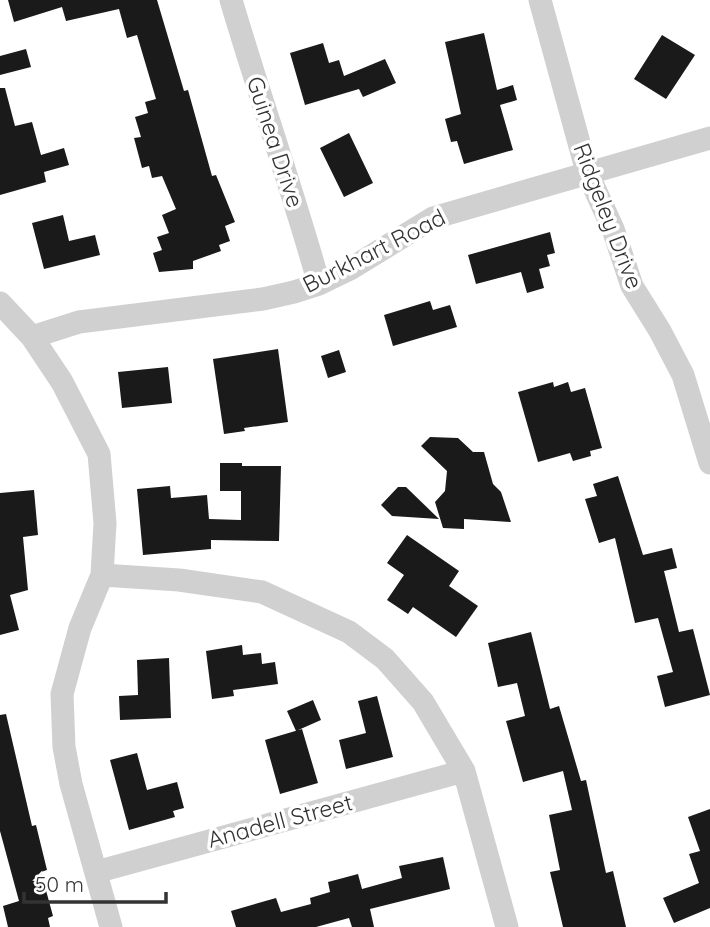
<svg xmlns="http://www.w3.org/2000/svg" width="710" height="927" viewBox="0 0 710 927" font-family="Quicksand,sans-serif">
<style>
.building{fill:#1a1a1a}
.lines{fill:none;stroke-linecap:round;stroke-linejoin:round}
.street{stroke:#d0d0d0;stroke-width:23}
.labels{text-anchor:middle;stroke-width:7;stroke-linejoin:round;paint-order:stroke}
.street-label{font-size:23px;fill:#333;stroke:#fff}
</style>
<rect width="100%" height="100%" fill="#fff"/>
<path class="building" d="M8 0H157L184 91 188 90 212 176 216 175 235 222 225 226 230 241 219 245 221 251 193 261V269L159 272 153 253 162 250 157 237 169 233 162 215 176 209 162 176 152 178 149 166 142 168 134 138 141 137 135 117 148 113 145 102 156 99 137 35 127 38 119 9 66 21 62 7 14 22Z
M484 33 497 90 513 85 517 100 500 105 513 150 464 164 457 141 451 142 445 119 461 114 445 42Z
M662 35 695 55 666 99 634 79Z
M323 43 329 63 339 60 344 76 385 59 396 83 363 97 359 89 305 105 290 53Z
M26 49 31 67 0 75V56Z
M0 88H5L15 126 32 122 41 155 64 148 69 165 44 172 46 182 0 195Z
M349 133 373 183 344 197 320 148Z
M63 215 69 241 95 235 100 255 44 269 32 223Z
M550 232 555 253 547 255 550 266 539 269 544 288 527 293 521 272 476 284 468 255Z
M430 301 433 310 450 305 457 327 393 346 384 315Z
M278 349 288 422 244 428 245 431 224 434 213 359Z
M339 350 346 372 328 378 321 356Z
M168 367 172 403 122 408 118 372Z
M553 382 554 387 568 382 571 392 585 388 602 448 590 451 591 456 573 461 570 453 538 462 518 392Z
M430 437 458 438 473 452H484L493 484 501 492 511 522 464 519V529L443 528 435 502 445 491 447 471 421 446Z
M220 463H242V466H281L279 541 211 540V549L143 555 137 489 170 486 171 498 207 495 209 519 241 520V491H220Z
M618 476 643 555 672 548 677 568 664 571 679 632 693 629 710 695 665 707 657 676 673 672 658 618 635 623 615 538 599 543 585 499 597 496 593 484Z
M398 487H406L439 519 392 516 381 505Z
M34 490 38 535 23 537 28 590 10 595 19 630 0 635V493Z
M407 535 459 571 449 586 478 606 456 637 413 607 408 614 387 600 404 575 387 563Z
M531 632 550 709 559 706 581 781 586 780 606 873 613 871 626 927H563L550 872 560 870 549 815 572 810 563 771 523 782 506 721 525 716 517 683 498 687 488 643Z
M242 645 243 655 261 653 262 664 275 662 278 684 233 690 234 696 212 699 206 651Z
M169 658 171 718 120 720 119 696 138 695 137 660Z
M377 696 393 757 346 769 339 740 366 733 358 701Z
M313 700 321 720 296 731 287 711Z
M6 714 32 826 36 825 47 870 41 872 53 916 48 918 50 927H8L3 906 19 901 0 831V715Z
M302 729 318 783 280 794 265 740Z
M137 753 147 790 177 782 184 808 173 811 175 817 129 830 110 760Z
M710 809V908L674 923 663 898 699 883 689 854 700 851 688 817Z
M443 857 450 889 370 909 374 927H352L349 918 316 927H236L231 911 276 898 281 912 311 904 310 898 330 892 328 882 358 874 362 889 402 878 399 866Z"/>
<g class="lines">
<path class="street" d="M231 0C259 95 292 188 319 284
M540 0 587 172 613 229 632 286 660 331 683 375 710 463
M0 303 32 337 62 382 99 454 105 523 102 575 80 628 62 694 64 747 71 784 111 927
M32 337 79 322 263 299 294 292 319 284 350 269 433 218 710 138
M102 575 179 580 262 592 349 632 385 659 423 702 464 771 507 927
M96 872 464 771"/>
</g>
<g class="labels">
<g class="street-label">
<text transform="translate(275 142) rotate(72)" y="8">Guinea Drive</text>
<text transform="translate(608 216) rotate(69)" y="8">Ridgeley Drive</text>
<text transform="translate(374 251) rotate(-27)" y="8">Burkhart Road</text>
<text transform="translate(280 821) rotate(-15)" y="8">Anadell Street</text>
</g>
</g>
<path d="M24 892v10h142v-10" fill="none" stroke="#333333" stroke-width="3.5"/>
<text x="35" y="892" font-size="21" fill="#333333" stroke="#ffffff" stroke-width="5" paint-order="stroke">50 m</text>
</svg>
